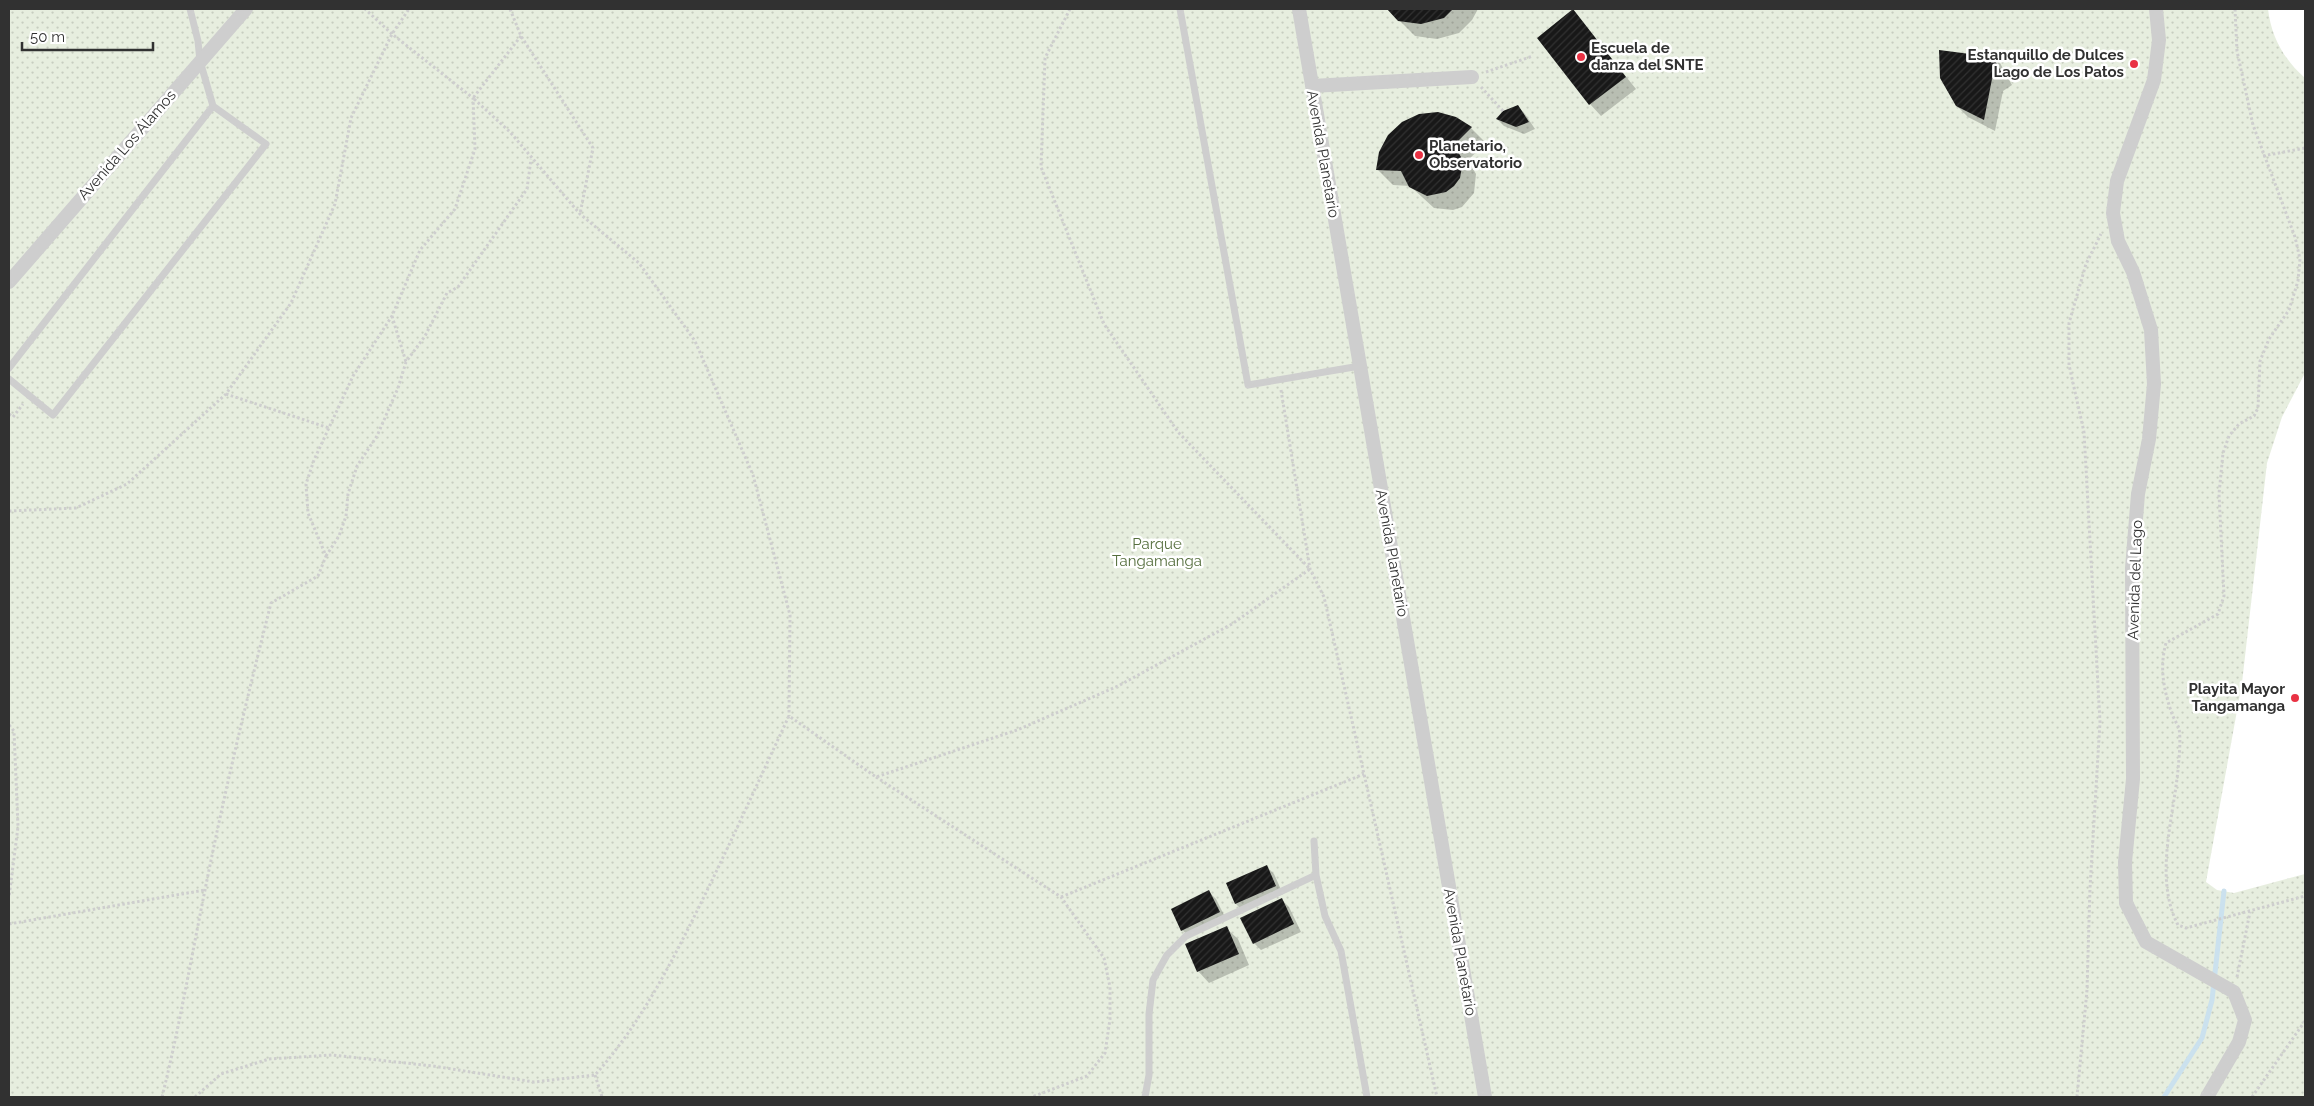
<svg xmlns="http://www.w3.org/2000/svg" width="2314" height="1106" viewBox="0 0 2314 1106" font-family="Raleway,sans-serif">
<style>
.park{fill:url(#park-dots)}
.shadow{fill:#0003}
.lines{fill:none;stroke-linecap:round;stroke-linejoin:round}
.stream{stroke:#cbe1ee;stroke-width:5}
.building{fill:url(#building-hatch)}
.path{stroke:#cecece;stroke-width:3;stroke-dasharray:2.5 2.5;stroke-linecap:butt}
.lane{stroke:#cecece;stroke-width:7}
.street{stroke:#cecece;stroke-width:14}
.poi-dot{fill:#e93244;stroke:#fff;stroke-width:2}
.labels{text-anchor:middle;stroke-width:5;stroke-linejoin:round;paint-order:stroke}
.poi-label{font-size:15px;font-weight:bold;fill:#313131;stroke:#fff;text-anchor:start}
.street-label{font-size:15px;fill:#313131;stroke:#fff}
.park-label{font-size:15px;fill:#556e3d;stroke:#fff}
</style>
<defs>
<pattern id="park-dots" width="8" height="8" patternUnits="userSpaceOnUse" patternTransform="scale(1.25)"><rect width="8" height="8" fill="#e7eedf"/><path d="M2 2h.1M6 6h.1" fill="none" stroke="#c7cdc0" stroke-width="1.8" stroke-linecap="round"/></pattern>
<pattern id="building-hatch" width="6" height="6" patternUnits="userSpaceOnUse" patternTransform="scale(1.25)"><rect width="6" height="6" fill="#181818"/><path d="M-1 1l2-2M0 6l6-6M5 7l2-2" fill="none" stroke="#313131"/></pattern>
</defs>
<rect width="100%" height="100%" fill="#fff"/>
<path class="park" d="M9 9H2268C2271 36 2284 60 2305 78V373L2282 417 2267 463 2242 683 2206 882 2217 890 2234 893 2305 874V1097H9Z"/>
<path class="shadow" d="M1388 9H1478L1472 20 1459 33 1437 39 1415 36Z
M1573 11 1636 89 1601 116 1590 104Z
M1989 52 2000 63 2012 85 2003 91 1995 131 1968 117 1957 106 1979 56Z
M1517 106 1525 114 1535 129 1524 134 1504 126 1497 119Z
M1456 118 1471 128 1486 143 1468 160 1476 174 1474 193 1462 207 1453 210 1434 208 1410 186 1393 185 1378 170Z
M1267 867 1274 874 1283 894 1243 911 1236 904 1227 884Z
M1209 892 1216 899 1226 919 1190 937 1182 930Z
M1282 900 1289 907 1301 932 1261 950 1254 943Z
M1226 928 1238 939 1249 965 1209 983 1198 971Z"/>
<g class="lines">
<path class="stream" d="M2164 1097 2202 1038 2212 1000 2224 891"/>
</g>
<path class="building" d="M1387 9H1453L1444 18 1421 24 1398 21Z
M1573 9 1626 77 1589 105 1537 38Z
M1939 50 1978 55 1989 50 2002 73 1992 79 1984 120 1956 106 1940 78Z
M1518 105 1529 122 1516 127 1496 119 1503 111Z
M1438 112 1456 117 1472 127 1454 145 1461 157 1462 167 1460 178 1454 186 1446 192 1427 196 1409 187 1401 171 1376 170 1379 152 1388 135 1402 122 1419 114Z
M1267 865 1276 886 1235 904 1226 883Z
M1209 890 1220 912 1181 931 1171 909Z
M1282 898 1294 924 1253 944 1240 918Z
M1227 926 1239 954 1197 972 1185 944Z"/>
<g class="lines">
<path class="path" d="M510 9 521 36 593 148 580 214
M2235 9 2237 51 2253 125 2295 237 2300 259 2298 281 2289 310 2269 339 2260 361 2258 408 2254 416 2239 424 2229 436 2223 453 2219 494 2224 596 2218 614 2166 643C2159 668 2164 691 2172 714 2174 719 2177 724 2179 728 2181 741 2179 758 2178 770 2173 820 2154 879 2178 925L2186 928 2305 896
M521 36 473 98 510 132 580 214 639 263 695 341 753 475 790 615 789 716
M1486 72 1533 56
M1481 87 1503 111
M2263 156 2305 148
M392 316 406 362
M1281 390 1310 569 1324 597 1437 1097
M226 394 329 428
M9 414 13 417 23 404
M9 511 76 508 127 484 226 394 291 303 335 204 351 118 392 34 409 9
M326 556 339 536 346 516 348 494 357 466 377 436 398 388 406 362 425 336 447 293 458 287 527 189 531 159
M9 725 14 731 18 827 9 897
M876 777 1061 897 1104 958 1110 987V1019L1105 1053 1087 1076 1032 1097
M1061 897 1364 774
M9 924 205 890
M2237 977 2250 912
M595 1075 602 1097
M162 1097C179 1029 191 959 205 890 224 794 247 698 271 603L318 576 326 556 308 513 306 484 314 460 353 376 392 316 420 250 455 209 475 149 473 98 392 34 365 9
M195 1097 221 1074 269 1059 332 1055 433 1066 534 1082 595 1075C638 1027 667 971 695 915 728 849 758 782 789 716L876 777 1017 730 1118 686 1232 624 1310 569 1178 432 1104 324 1041 167 1045 58 1070 9
M2077 1097 2087 990 2090 888 2100 722 2084 432 2069 365V323L2086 264 2101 234
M2252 1097 2305 1021"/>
<path class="lane" d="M1180 9 1248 385 1360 366
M9 368 213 106
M9 379 53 415 266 144 213 106 200 61 198 41 190 9
M1314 841 1316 875 1325 916 1341 951 1367 1097
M1145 1097 1149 1075V1014L1153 980 1167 955 1186 936 1316 875"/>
<path class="street" d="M1299 9 1485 1097
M2156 9 2159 40 2154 80 2117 181 2113 213 2118 241 2133 272 2151 330 2154 384 2149 439 2138 494 2132 568 2133 779 2125 862 2126 903 2146 942 2234 992 2245 1020 2239 1042 2207 1097
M1312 86 1472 77
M9 282 246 9"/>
</g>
<g class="poi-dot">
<circle cx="1581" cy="57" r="5"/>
<circle cx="2134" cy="64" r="5"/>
<circle cx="1419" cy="155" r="5"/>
<circle cx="2295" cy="698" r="5"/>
</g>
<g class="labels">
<g class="poi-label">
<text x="1591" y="53">Escuela de<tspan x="1591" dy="17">danza del SNTE</tspan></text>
<text x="2124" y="60" text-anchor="end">Estanquillo de Dulces<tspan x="2124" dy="17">Lago de Los Patos</tspan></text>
<text x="1429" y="151">Planetario,<tspan x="1429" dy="17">Observatorio</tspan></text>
<text x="2285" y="694" text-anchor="end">Playita Mayor<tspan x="2285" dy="17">Tangamanga</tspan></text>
</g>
<g class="street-label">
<text transform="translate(127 145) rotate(-49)" y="5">Avenida Los Álamos</text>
<text transform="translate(1323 154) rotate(80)" y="5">Avenida Planetario</text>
<text transform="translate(1392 553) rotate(80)" y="5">Avenida Planetario</text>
<text transform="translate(2135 580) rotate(-88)" y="5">Avenida del Lago</text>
<text transform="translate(1460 952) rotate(80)" y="5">Avenida Planetario</text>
</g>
<g class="park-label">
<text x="1157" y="549">Parque<tspan x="1157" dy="17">Tangamanga</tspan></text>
</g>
</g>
<rect width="2314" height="1106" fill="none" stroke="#313131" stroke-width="20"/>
<path d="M22 42v8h131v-8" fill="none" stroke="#313131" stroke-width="2.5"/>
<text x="30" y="42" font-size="15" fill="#313131" stroke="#ffffff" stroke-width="4" paint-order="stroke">50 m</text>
</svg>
